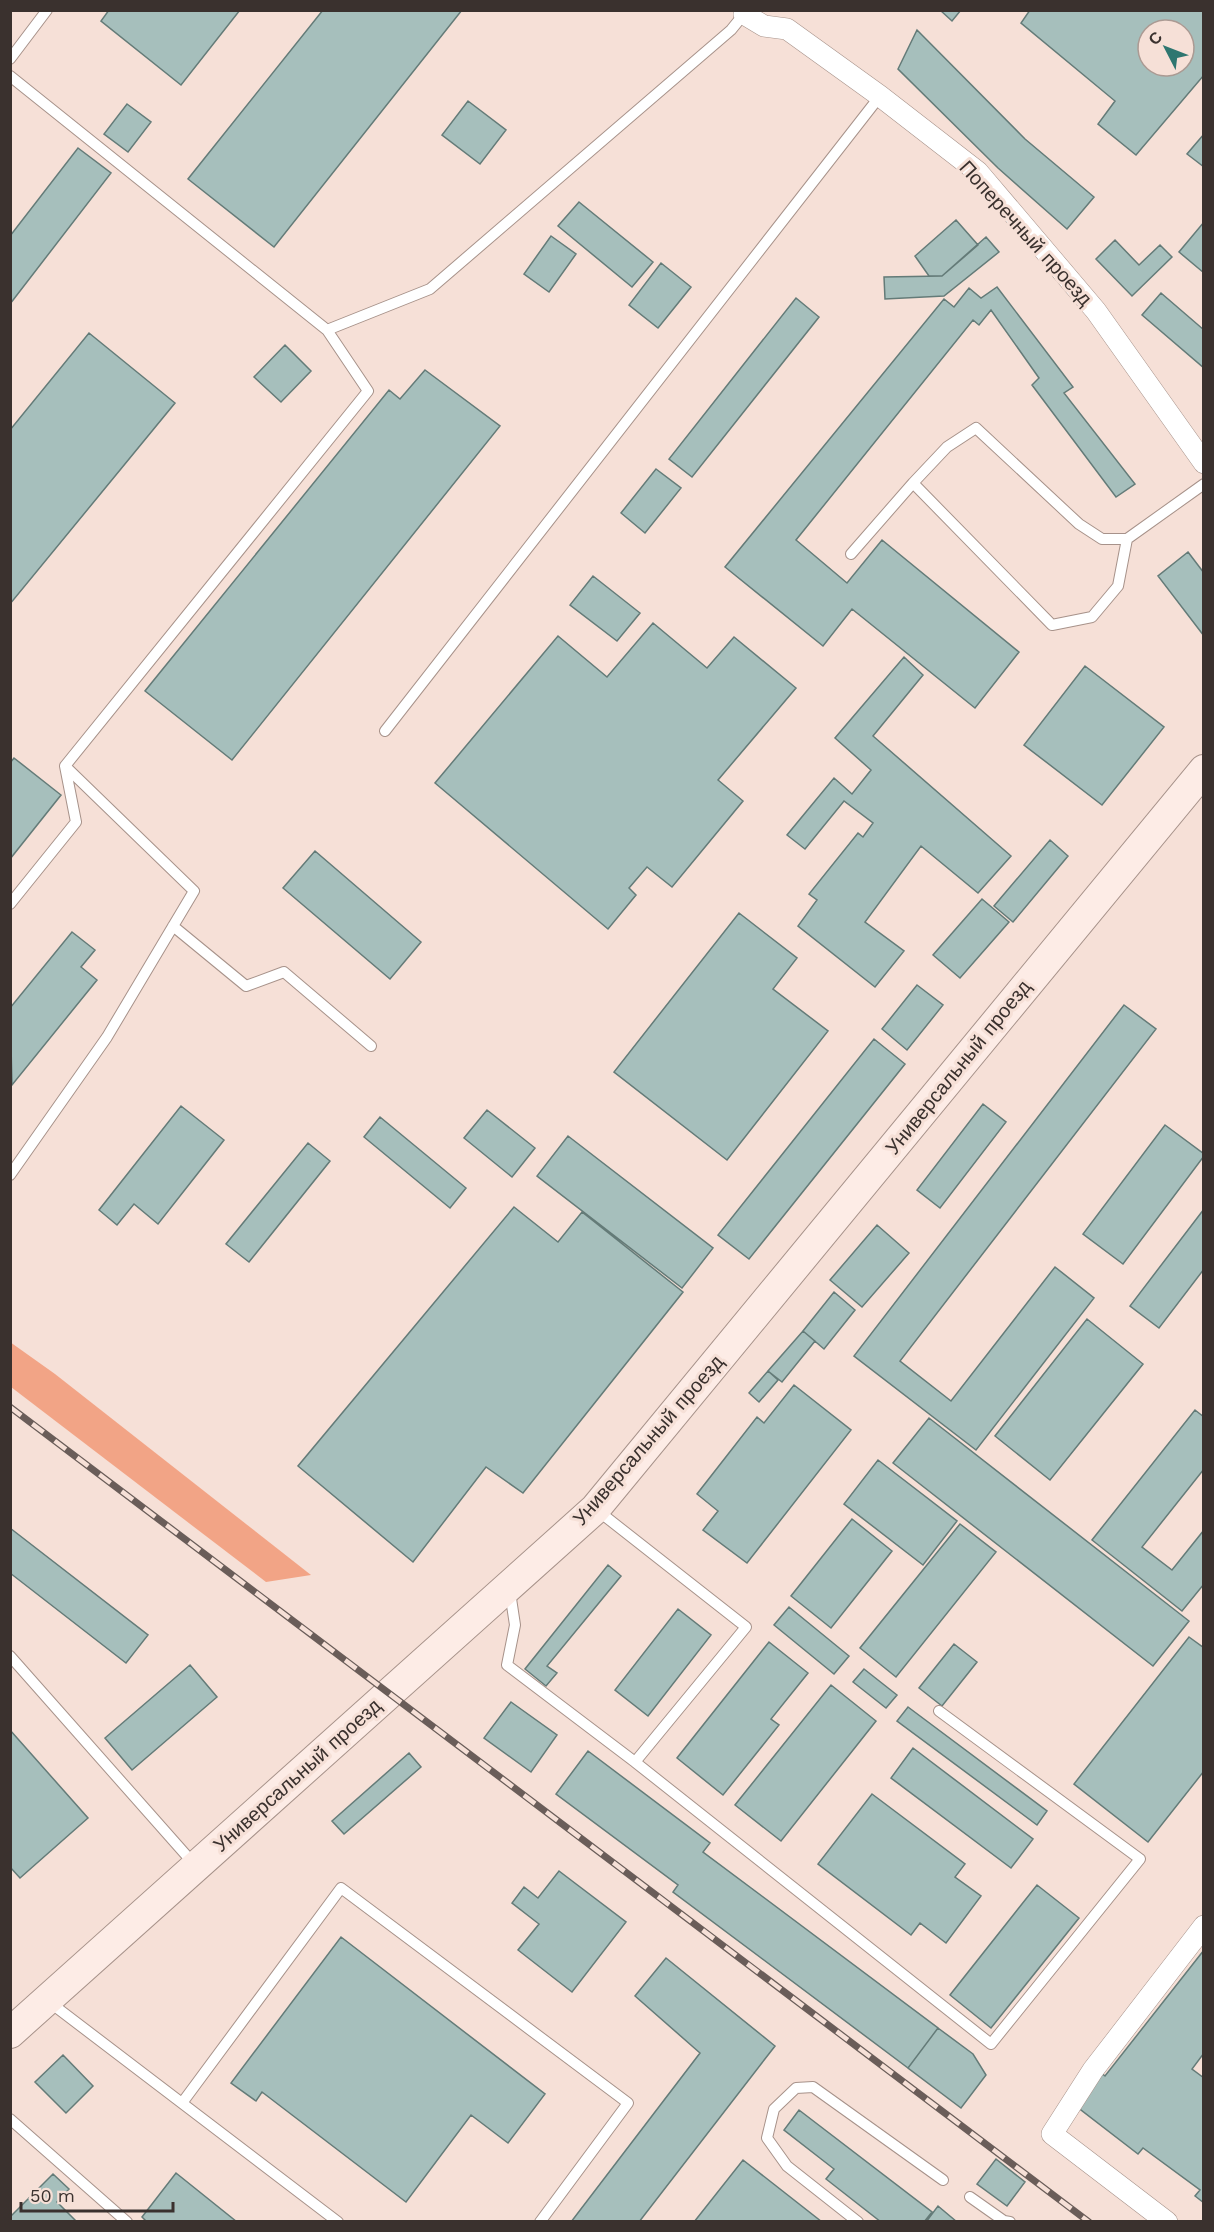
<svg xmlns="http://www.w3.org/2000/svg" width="1214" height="2232" viewBox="0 0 1214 2232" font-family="'Work Sans',sans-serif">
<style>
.green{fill:#f2a486}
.building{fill:#a6bfbc;stroke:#647b78;stroke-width:1.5;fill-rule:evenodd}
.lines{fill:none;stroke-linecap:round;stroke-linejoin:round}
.lane-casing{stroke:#a7928a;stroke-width:12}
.street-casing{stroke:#a7928a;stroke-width:22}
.secondary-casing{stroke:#a7928a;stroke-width:32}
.lane{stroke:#fff;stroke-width:10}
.street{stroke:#fff;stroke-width:21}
.secondary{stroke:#fdece6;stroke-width:30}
.rail-casing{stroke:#6a5d59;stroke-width:7}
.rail{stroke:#f6e0d7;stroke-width:4.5;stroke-dasharray:14;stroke-linecap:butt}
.labels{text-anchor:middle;stroke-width:6;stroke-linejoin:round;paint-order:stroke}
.street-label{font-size:20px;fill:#3a312e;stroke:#f6e0d7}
</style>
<rect width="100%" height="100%" fill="#f6e0d7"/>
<path class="green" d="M10 1342 55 1374 311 1575 266 1582 11 1387Z"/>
<path class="building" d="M109 10H240L181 85 101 21Z
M323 10H462L274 247 188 179Z
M940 10H961L952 21Z
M1030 10H1204V75L1136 155 1098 124 1115 101 1021 23ZM1148 30H1184V66H1148Z
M917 30 1025 139 1094 197 1067 229 998 168 898 69Z
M468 101 506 130 480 164 442 135Z
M127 104 151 122 128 152 104 134Z
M1204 134V167L1187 154Z
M78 148 111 173 10 304V236Z
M579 202 653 262 632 287 558 226Z
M956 220 978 245 942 276H929L915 256Z
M1204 222V273L1179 252Z
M551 236 576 254 549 292 524 274Z
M986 237 999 252 944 296 885 299 884 277 942 276Z
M1115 240 1139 265 1160 245 1172 257 1132 296 1096 259Z
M661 263 691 287 658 328 629 305Z
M997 287 1073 387 1064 393 1135 484 1116 497 1032 385 1039 378 991 310 979 325 973 320 796 540 847 583 882 540 1019 652 975 708 852 609 823 646 725 567 944 299 954 307 969 288 981 298Z
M1161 293 1204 330V368L1142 315Z
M796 298 819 317 692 477 669 459Z
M89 333 175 403 10 604V430Z
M285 345 311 371 281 402 254 377Z
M425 370 500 426 232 760 145 691 389 390 400 399Z
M656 469 681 488 645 533 621 513Z
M1188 552 1204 573V636L1158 576Z
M593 576 640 613 617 641 570 605Z
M653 623 707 668 734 637 796 688 718 780 743 801 672 887 647 867 629 888 636 895 608 929 435 783 558 636 607 677Z
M904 657 923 675 873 736 1011 856 978 893 921 846 865 922 904 951 875 987 798 926 817 900 809 894 858 833 863 837 873 823 844 801 805 849 787 835 834 778 852 794 871 770 835 738Z
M1085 666 1164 727 1102 805 1024 745Z
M14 758 61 795 10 859V763Z
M1050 840 1068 856 1013 922 994 906Z
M315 851 421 942 390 979 283 888Z
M982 899 1009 922 960 978 933 955Z
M739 913 797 958 773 989 828 1031 727 1160 614 1072Z
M72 932 95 950 81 967 97 980 12 1085 10 1008Z
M917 985 943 1005 907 1050 882 1029Z
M1124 1005 1156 1029 900 1361 951 1401 1055 1267 1094 1298 976 1450 854 1356Z
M874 1039 905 1064 749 1259 718 1235Z
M983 1104 1006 1122 940 1208 917 1190Z
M181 1106 224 1140 158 1224 134 1204 117 1225 99 1210Z
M487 1110 535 1148 512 1177 464 1138Z
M380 1117 466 1188 450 1208 364 1137Z
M1165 1125 1204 1154V1156L1123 1264 1083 1234Z
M568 1136 713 1248 682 1288 537 1176Z
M308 1143 330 1161 249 1262 226 1244Z
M514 1207 558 1242 582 1212 683 1292 523 1493 486 1467 413 1562 298 1466Z
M1204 1209V1269L1159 1328 1130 1306Z
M877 1225 909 1253 862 1307 830 1280Z
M834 1292 855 1310 824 1349 803 1331Z
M1087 1319 1143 1364 1050 1480 995 1436Z
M803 1331 815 1341 782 1382 768 1371Z
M768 1371 778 1380 759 1402 749 1393Z
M794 1385 851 1430 747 1563 703 1530 718 1511 697 1494 757 1417 764 1423Z
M1195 1410 1204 1417V1469L1142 1547 1172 1570 1204 1530V1584L1182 1611 1092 1540Z
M929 1418 1189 1621 1153 1666 893 1463Z
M878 1460 957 1521 923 1565 844 1504Z
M852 1519 892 1551 831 1628 791 1596Z
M960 1524 996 1552 896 1677 860 1648Z
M10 1528 148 1635 126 1663 10 1573Z
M608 1565 621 1576 547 1666 557 1673 546 1686 525 1669Z
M789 1607 849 1656 834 1674 774 1625Z
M678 1609 711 1635 648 1716 615 1690Z
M1189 1637 1204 1648V1771L1148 1842 1074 1784Z
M769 1642 808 1673 771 1719 779 1725 723 1795 677 1758Z
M954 1644 977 1662 942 1706 919 1688Z
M190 1665 217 1697 132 1770 105 1738Z
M864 1669 897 1695 886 1708 853 1682Z
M831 1685 876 1721 781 1841 735 1805Z
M511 1702 557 1735 531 1772 484 1738Z
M908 1707 1047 1811 1037 1825 897 1721Z
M10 1730 88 1818 20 1878 10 1867Z
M913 1748 1033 1839 1011 1868 891 1778Z
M588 1751 710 1843 703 1852 938 2028 908 2068 673 1892 678 1885 556 1794Z
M409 1753 421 1767 344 1834 332 1821Z
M872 1794 965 1864 955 1877 981 1896 946 1943 920 1923 911 1935 818 1864Z
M559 1871 626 1922 572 1992 518 1950 539 1924 512 1903 524 1887 538 1898Z
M1037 1885 1079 1918 991 2028 950 1995Z
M341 1937 545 2094 508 2143 471 2115 406 2202 262 2092 256 2101 231 2083Z
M1204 1950V2053L1192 2069 1204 2078V2203L1195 2196 1200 2190 1143 2148 1138 2154 1072 2103 1098 2070 1105 2076Z
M666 1958 775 2046 639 2222H571L700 2053 635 1996Z
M938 2028 973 2054 986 2075 961 2108 908 2068Z
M63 2055 93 2086 66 2113 35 2082Z
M799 2110 932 2212 924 2222H881L826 2179 834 2169 784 2130Z
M996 2159 1025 2182 1007 2206 977 2184Z
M743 2160 822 2222H694Z
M176 2173 237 2222H147L142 2217Z
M53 2174 69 2189 57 2202 77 2222H10V2217Z
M938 2206 957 2222H926Z"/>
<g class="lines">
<g class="lane-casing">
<path id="lane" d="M10 59 47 10
M10 76 327 330 368 391 65 766 76 822 10 904
M327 330 430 289 731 30 744 14 743 11
M913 483 947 447 976 428 1079 524 1102 539H1127
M851 554 913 483 1052 625 1092 617 1118 586 1127 539 1204 484
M385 731 880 96
M173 926 246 986 284 972 371 1046
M10 1175 107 1037 194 891 65 766
M510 1592 515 1625 507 1665 635 1762 746 1627 597 1510
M10 1656 194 1864
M635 1762 991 2044 1140 1859 939 1711
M48 2001 338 2222
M182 2103 341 1888 628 2103 540 2222
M10 2119 127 2222
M970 2197 1004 2221 1010 2222
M858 2222 787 2166 767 2138 774 2109 796 2088 813 2087 943 2180"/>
</g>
<g class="street-casing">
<path id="street" d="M744 14 764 26 787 29 880 96 978 172 1096 311 1204 463
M1167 2222 1052 2134 1093 2070 1204 1926"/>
</g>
<g class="secondary-casing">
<path id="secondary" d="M10 2033 595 1509 1204 770"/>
</g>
<use href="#lane" class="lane"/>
<use href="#street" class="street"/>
<use href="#secondary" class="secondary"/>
<g class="rail-casing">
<path id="rail" d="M10 1407 1089 2222"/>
</g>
<use href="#rail" class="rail"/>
</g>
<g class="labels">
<g class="street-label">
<text transform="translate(1026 233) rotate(48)" y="7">Поперечный проезд</text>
<text transform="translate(958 1067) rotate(-51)" y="7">Универсальный проезд</text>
<text transform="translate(648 1440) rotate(-49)" y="7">Универсальный проезд</text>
<text transform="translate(297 1775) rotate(-42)" y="7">Универсальный проезд</text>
</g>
</g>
<rect width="1214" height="2232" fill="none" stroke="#3a312e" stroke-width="24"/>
<g transform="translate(1166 48) rotate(312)"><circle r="28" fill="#f6e0d7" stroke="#ab9a93" stroke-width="1.5"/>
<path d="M0-4.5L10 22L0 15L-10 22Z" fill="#2e7670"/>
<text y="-9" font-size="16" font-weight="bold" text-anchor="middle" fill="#3a312e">С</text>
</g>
<path d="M21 2202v9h152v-9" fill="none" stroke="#3a312e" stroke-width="3"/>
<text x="30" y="2202" font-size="18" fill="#3a312e" stroke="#f6e0d7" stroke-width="4.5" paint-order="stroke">50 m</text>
</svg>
